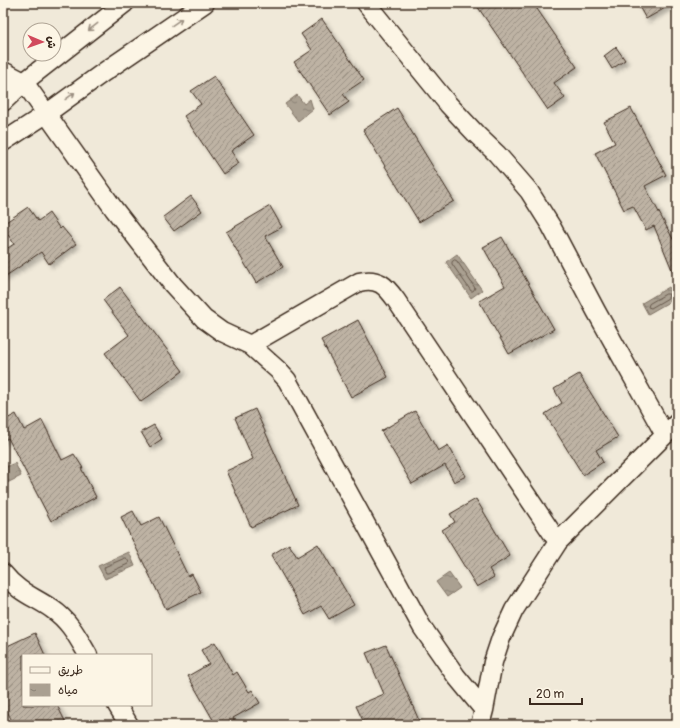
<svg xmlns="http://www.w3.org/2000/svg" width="680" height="728" viewBox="0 0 680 728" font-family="Pangolin,'Playpen Sans Arabic',sans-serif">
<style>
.water{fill:url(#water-ripples);stroke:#7e7163}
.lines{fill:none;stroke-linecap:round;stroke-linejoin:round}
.shore{stroke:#67594c;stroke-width:1}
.building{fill:url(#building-hatch);stroke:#3b2a1e;filter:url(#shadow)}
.street-casing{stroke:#3b2a1e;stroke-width:21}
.street{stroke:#fcf5e5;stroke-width:18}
.oneway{stroke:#9c9082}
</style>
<defs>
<pattern id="water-ripples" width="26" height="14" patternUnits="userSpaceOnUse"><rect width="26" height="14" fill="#aaa091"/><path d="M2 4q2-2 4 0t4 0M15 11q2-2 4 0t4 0" fill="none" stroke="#8c8376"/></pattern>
<pattern id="building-hatch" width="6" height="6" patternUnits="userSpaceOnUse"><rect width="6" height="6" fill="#beb3a4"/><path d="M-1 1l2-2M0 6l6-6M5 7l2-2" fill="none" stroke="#9c9285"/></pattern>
<filter id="shadow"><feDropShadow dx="3.5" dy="3.5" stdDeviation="2" flood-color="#0004"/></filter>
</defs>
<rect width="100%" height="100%" fill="#f0e9d9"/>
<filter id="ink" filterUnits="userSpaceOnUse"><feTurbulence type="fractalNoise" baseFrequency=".025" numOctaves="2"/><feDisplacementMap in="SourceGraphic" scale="8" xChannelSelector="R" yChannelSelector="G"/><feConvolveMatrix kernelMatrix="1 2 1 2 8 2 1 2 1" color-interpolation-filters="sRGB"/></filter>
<g filter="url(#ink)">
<path class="water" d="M297 95 304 104 310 99 313 109 298 121 285 104Z
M457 254 482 290 471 298 446 262Z
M669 287 676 298 648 314 642 303Z
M15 463 21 476 3 485V468Z
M129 552 135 566 105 579 98 566Z
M449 573 460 588 447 597 436 582Z"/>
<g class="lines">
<path class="shore" d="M455 260 457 261 475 288 473 291H471L452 264V262Z
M666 294H669L668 298 651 308 648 307 649 304Z
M126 558 129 562 128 564 108 573H106L104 569 105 567Z"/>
</g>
<path class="building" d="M475 3H533L577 67 554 83 565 98 548 110Z
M637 3H674L646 19Z
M322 19 364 80 343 94 349 102 330 115 294 62 312 50 301 34Z
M616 47 625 60 612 69 604 56Z
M214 76 254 135 231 151 239 163 223 174 184 116 201 104 191 91Z
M397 108 454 201 419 222 363 130Z
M631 108 666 175 645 186 673 239 677 237V282L654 226 646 230 633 206 624 210 595 153 615 143 604 122Z
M191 196 202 211 174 231 163 217Z
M270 206 282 227 265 236 283 267 256 283 226 232Z
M28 207 38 221 49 213 60 229 62 227 76 244 49 264 41 252 3 278V251L14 244 3 227V224Z
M502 237 554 329 509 354 479 301 505 286 483 247Z
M120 287 183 371 141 402 105 353 129 335 103 300Z
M358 320 388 377 351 397 321 340Z
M579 374 618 437 596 450 603 462 583 475 545 414 562 403 554 389Z
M255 409 298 505 251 527 226 471 253 459 235 418Z
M415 411 438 451 448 445 466 476 454 482 445 465 412 484 381 431Z
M16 414 24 430 42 420 62 460 74 454 83 468H81L96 497 51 521 8 438 3 441V421Z
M154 425 162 439 150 447 141 432Z
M476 499 510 556 489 569 494 577 477 587 442 530 455 522 450 514Z
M133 511 141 526 159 517 188 576 192 574 201 592 166 609 121 517Z
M289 544 297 557 318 544 354 605 329 619 321 606 305 615 271 555Z
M35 633 45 655H23V705H57L67 725H14L3 703V648Z
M215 642 233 675 237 672 249 692 252 690 260 703 233 718 237 725H216L188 676 209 664 201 650Z
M386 645 421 725H365L356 706 384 694 366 653Z"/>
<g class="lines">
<g class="street-casing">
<path id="street" d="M366 3 448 104 476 134 497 154 529 191 551 226 596 311 665 435
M3 71 24 82 114 209 173 285 204 319 222 332 250 345 278 370 287 380 422 627 456 676 484 710
M3 102 24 82 125 3
M3 142 46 114 104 72 205 3
M250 345 359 282C378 277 386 286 396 300L558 542
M3 573C19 593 33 596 52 609 70 621 78 638 88 655
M117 705 129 725
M480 725 484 710 493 662 501 638 514 610 558 542 677 423"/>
</g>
<use href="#street" class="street"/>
</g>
<defs><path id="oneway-shaft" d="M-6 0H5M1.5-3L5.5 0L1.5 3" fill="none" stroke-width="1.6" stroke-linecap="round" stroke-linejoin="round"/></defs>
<g class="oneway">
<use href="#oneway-shaft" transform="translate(177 22) rotate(-35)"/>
<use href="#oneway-shaft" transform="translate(93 27) rotate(142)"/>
<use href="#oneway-shaft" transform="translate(70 96) rotate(-36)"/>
</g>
</g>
<rect width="680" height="728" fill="none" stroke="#fcf5e5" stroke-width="16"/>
<rect x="8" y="8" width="664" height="712" fill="none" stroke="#3b2a1e" stroke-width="1.5" filter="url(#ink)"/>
<rect x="22" y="654" width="130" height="52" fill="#fcf5e5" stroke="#afa495"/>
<rect x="30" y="667" width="20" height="6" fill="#fcf5e5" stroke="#afa495"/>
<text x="58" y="674" font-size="12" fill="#3b2a1e">طريق</text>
<rect x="30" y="684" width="20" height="12" fill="url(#water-ripples)" stroke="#afa495"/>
<text x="58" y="694" font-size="12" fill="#3b2a1e">مياه</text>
<g transform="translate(42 42) rotate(92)"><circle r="19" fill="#fcf5e5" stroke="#afa495"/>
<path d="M0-3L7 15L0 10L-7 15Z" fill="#d1495b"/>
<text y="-6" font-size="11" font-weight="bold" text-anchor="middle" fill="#3b2a1e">ش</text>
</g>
<path d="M530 698v6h52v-6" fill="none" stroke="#3b2a1e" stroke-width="2"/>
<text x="536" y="698" font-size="12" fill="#3b2a1e" stroke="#fcf5e5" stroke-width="3" paint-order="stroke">20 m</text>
</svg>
